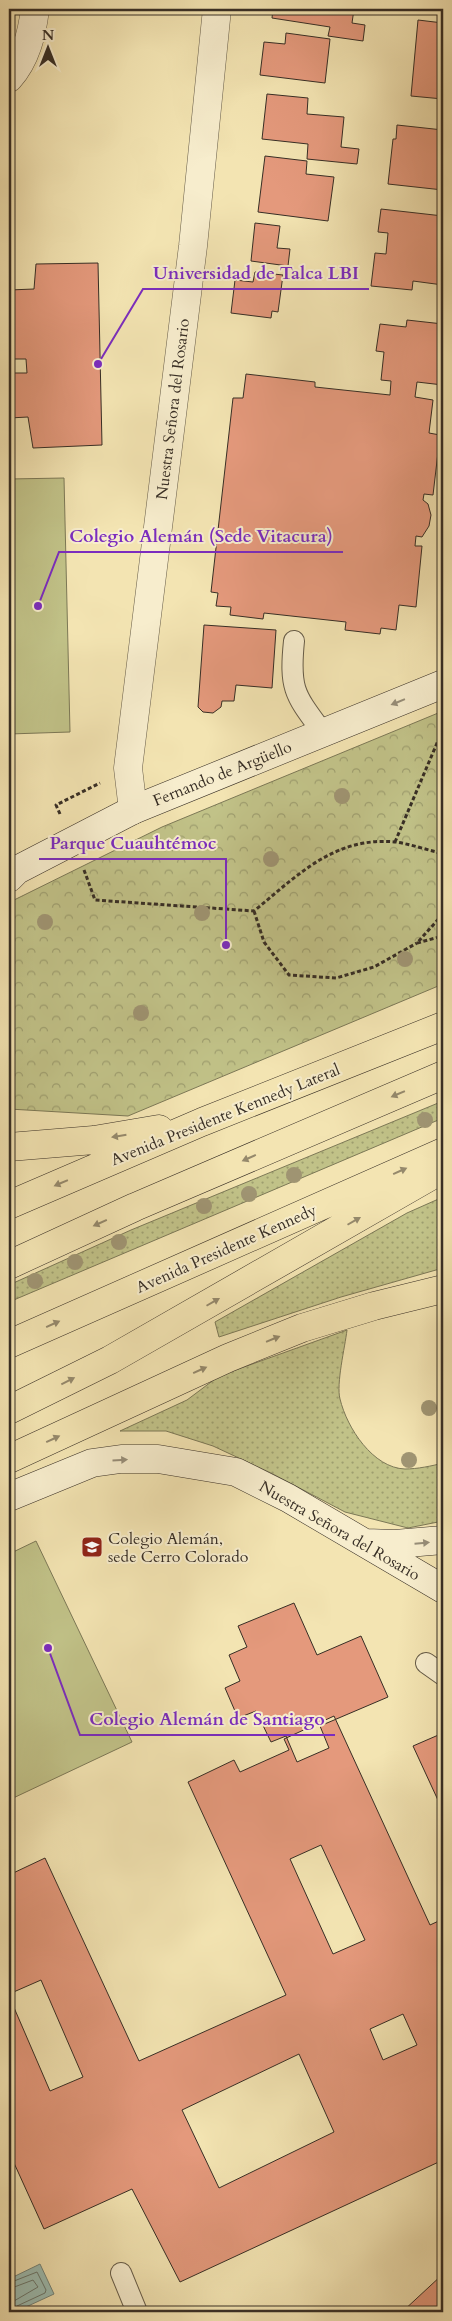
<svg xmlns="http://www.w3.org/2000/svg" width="452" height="2321" viewBox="0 0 452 2321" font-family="Cardo,serif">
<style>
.grass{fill:url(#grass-dots);stroke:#7c7856}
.forest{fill:url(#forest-crowns);stroke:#7c7856}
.pitch{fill:#c1c288;stroke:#7c7856}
.water{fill:#9dbeb3;stroke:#74847a}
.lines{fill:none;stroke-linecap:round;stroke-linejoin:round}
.shore{stroke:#6a766c;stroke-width:1}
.building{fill:#e4997c;stroke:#372e25;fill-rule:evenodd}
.lane-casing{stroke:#665c48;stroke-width:22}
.street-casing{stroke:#665c48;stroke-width:29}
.secondary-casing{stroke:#372e25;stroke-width:29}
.primary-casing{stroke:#372e25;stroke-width:29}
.highway-casing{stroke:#372e25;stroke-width:29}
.path{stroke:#372e25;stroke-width:3;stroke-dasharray:4 2.5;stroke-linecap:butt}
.lane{stroke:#f7edcd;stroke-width:20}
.street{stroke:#f7edcd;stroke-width:28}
.secondary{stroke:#f7edcd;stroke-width:28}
.primary{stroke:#f3e4b2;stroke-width:28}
.highway{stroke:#f3e4b2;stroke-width:28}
.tree{fill:#9f9472}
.oneway{fill:#978e79}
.oneway2{fill:#95896c}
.labels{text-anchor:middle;stroke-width:4;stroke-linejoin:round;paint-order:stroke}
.street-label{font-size:16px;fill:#372e25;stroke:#f7edcd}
.poi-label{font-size:16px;fill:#372e25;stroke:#f7edcd;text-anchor:start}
.leader{fill:none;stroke:#7b2cbf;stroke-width:2}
.callout-dot{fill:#7b2cbf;stroke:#f7edcd;stroke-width:2}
.callout-label{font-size:18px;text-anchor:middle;font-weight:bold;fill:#7b2cbf;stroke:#f7edcd;stroke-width:4;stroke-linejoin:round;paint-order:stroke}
</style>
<defs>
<pattern id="grass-dots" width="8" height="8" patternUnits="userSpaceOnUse" patternTransform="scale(1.25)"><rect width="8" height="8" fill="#c1c288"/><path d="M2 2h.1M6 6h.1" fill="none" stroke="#9e9e6f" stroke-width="1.8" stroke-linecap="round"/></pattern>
<pattern id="forest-crowns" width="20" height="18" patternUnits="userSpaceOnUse" patternTransform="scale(1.25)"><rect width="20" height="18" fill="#c1c288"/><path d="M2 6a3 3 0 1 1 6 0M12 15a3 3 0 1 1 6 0" fill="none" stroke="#9e9e6f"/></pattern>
</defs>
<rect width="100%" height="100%" fill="#f3e4b2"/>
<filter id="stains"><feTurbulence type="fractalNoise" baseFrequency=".004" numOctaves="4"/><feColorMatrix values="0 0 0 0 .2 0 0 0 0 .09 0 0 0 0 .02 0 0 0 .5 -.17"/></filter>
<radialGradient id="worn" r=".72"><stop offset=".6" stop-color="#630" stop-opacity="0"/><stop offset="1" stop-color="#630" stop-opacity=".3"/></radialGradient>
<path class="grass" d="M443 1101V1118L9 1302V1285L131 1230Z
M443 1197V1268L341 1297 219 1337 215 1322 407 1213Z
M347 1330C345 1347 336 1384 340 1399 347 1428 373 1468 405 1469 417 1469 432 1466 443 1463V1521L408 1528 345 1512 271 1473 213 1446 166 1431H120L187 1400 219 1376Z"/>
<path class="forest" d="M443 711V984L128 1116 9 1109V907L12 901 162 827Z"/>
<path class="pitch" d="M64 478 70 732 9 734V479Z
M36 1541 132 1742 9 1800V1554Z"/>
<path class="water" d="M40 2264 54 2294 15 2312H9V2279Z"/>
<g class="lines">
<path class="shore" d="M9 2283 37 2272 46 2290 45 2293 17 2306 15 2312
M9 2289 33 2280 38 2287 14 2301 9 2307"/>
</g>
<path class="building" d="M273 9H354L352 23 365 25 363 41 328 36 330 27 272 18Z
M418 20 443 23V99L411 96Z
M286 33 330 39 325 83 260 75 264 42 285 44Z
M267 94 308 98 307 114 344 117 341 147 359 149 357 164 307 159 308 144 262 139Z
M397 125 443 130V190L388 184 393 139H396Z
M265 156 307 161 306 174 334 177 328 221 258 212Z
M381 209 443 216V285L413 281 412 290 371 286 375 253 386 254 388 233 378 232Z
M255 223 280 226 277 248 290 249 288 266 251 261Z
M98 263 102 445 33 448 28 417 9 418V373H27L26 359H9V290L34 289 36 264Z
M255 272 283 275 278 312 272 311 271 318 231 313 235 280 253 282Z
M407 320 443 324V385L417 382 415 397 433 400 429 433 440 435 433 495 424 494 423 500 428 504 431 515 429 526 422 537 416 536 415 546H422L416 607 399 605 396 630 381 628 380 634 345 630 346 622 264 613 263 619 230 615 231 607 216 606 218 593 211 592 233 398H243L246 374 315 382V387L390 395 391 381 381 380 384 352 376 351 380 324 406 327Z
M204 625 276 630 272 688 236 685 234 701H222L221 707 213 713 203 712 198 707Z
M294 1603 317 1655 361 1636 388 1697 320 1726 329 1748 297 1762 286 1736 271 1742 256 1711 238 1718 225 1688 240 1681 229 1655 247 1647 238 1626Z
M334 1716 430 1925 443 1919V2160L180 2282 132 2189 44 2229 9 2152V1996L50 2091 83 2077 41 1980 9 1994V1892L14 1890 9 1875 45 1858 139 2061 286 1995 188 1782 234 1760 240 1772 289 1750 284 1739ZM321 1845 365 1940 333 1954 290 1859ZM403 2014 417 2045 383 2060 370 2029ZM299 2054 334 2132 219 2188 182 2110Z
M443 1733V1811L413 1746Z
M443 2274V2312H402Z"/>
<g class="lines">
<g class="lane-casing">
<path id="lane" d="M294 641C289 690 295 695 323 733
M426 1663 443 1675
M121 2273 137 2312"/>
</g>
<g class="street-casing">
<path id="street" d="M9 78C26 59 32 34 35 9
M133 810 128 768 193 246 217 9"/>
</g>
<g class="secondary-casing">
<path id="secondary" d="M9 878 17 870 133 810 443 684
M9 1497 92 1463 121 1459H158L236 1472 288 1498 443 1589
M366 1543 395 1544 443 1540"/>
</g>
<g class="primary-casing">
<path id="primary" d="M9 1147 94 1140 159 1129
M9 1205 202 1122 443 1026
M9 1459 228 1358 302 1328 374 1306 443 1289"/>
</g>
<g class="highway-casing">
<path id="highway" d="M9 1265 135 1207 443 1075
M9 1344 443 1152
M9 1410 110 1360 443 1169"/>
</g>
<path class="path" d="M60 814 56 805 100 783
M395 842 443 729
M84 870 95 900 254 911C297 876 334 836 396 842 409 844 424 849 437 852L443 856
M254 911 264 942 289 975 336 978 374 967 417 943
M443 914 417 943 443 936"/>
<use href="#lane" class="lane"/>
<use href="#street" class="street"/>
<use href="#secondary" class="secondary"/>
<use href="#primary" class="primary"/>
<use href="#highway" class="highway"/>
</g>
<g class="tree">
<circle cx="342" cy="796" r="8"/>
<circle cx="271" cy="859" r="8"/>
<circle cx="202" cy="913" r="8"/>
<circle cx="45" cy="922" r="8"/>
<circle cx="405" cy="959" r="8"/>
<circle cx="141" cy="1013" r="8"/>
<circle cx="425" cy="1120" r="8"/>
<circle cx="294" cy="1175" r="8"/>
<circle cx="249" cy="1194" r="8"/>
<circle cx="204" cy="1206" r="8"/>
<circle cx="119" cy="1242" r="8"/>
<circle cx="75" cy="1262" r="8"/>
<circle cx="35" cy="1281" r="8"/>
<circle cx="429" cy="1408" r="8"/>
<circle cx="409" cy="1460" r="8"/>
</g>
<defs><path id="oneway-solid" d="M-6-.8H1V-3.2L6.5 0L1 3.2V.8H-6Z" transform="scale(1.25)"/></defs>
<g class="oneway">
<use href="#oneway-solid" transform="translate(398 702) rotate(158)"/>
<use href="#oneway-solid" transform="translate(120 1460) rotate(-3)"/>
<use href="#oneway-solid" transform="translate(422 1543) rotate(-5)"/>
</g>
<g class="oneway2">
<use href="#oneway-solid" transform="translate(398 1094) rotate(157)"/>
<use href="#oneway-solid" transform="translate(119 1136) rotate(171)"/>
<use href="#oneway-solid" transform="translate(249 1158) rotate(156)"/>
<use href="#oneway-solid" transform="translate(400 1171) rotate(-24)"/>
<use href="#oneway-solid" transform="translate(61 1183) rotate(157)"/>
<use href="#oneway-solid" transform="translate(354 1221) rotate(-30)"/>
<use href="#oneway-solid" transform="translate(100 1223) rotate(156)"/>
<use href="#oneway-solid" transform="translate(213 1302) rotate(-30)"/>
<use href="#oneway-solid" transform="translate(53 1324) rotate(-24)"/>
<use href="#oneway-solid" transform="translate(273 1339) rotate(-22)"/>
<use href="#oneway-solid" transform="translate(200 1370) rotate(-24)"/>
<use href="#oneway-solid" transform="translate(68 1381) rotate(-27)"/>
<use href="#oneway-solid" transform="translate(53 1439) rotate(-25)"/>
</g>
<defs>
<g id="school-square" transform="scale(1.125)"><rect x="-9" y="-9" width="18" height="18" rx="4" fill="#8f2418" stroke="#f7edcd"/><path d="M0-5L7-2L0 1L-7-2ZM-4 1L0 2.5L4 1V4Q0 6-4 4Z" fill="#fff"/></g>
</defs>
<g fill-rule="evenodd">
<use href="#school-square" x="92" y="1547"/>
</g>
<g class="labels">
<g class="street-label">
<text transform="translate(172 409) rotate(-83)" y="6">Nuestra Señora del Rosario</text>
<text transform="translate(222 773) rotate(-22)" y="6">Fernando de Argüello</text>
<text transform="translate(225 1114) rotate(-22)" y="6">Avenida Presidente Kennedy Lateral</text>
<text transform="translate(226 1248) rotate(-24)" y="6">Avenida Presidente Kennedy</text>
<text transform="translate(340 1530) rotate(30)" y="6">Nuestra Señora del Rosario</text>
</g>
<g class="poi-label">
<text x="108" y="1544">Colegio Alemán,<tspan x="108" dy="18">sede Cerro Colorado</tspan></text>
</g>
</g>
<path class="leader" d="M98 364L143 289H369M38 606L59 552H343M226 945L226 859H39M48 1648L80 1735H335"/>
<g class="callout-dot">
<circle cx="98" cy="364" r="5"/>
<circle cx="38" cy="606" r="5"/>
<circle cx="226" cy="945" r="5"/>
<circle cx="48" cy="1648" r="5"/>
</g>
<g class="callout-label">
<text x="256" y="279">Universidad de Talca LBI</text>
<text x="201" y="542">Colegio Alemán (Sede Vitacura)</text>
<text x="133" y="849">Parque Cuauhtémoc</text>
<text x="207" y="1725">Colegio Alemán de Santiago</text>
</g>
<rect width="452" height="2321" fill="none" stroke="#f3e4b2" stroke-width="30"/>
<rect x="10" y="10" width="432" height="2301" fill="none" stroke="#372e25" stroke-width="2.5"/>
<rect x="15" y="15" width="422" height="2291" fill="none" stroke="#372e25"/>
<g transform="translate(48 48)" stroke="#f7edcd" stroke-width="4" paint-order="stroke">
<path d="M0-4L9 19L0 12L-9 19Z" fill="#372e25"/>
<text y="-8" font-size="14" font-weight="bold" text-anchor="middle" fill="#372e25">N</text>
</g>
<rect width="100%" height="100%" filter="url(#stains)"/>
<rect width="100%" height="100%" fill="url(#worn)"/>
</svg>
